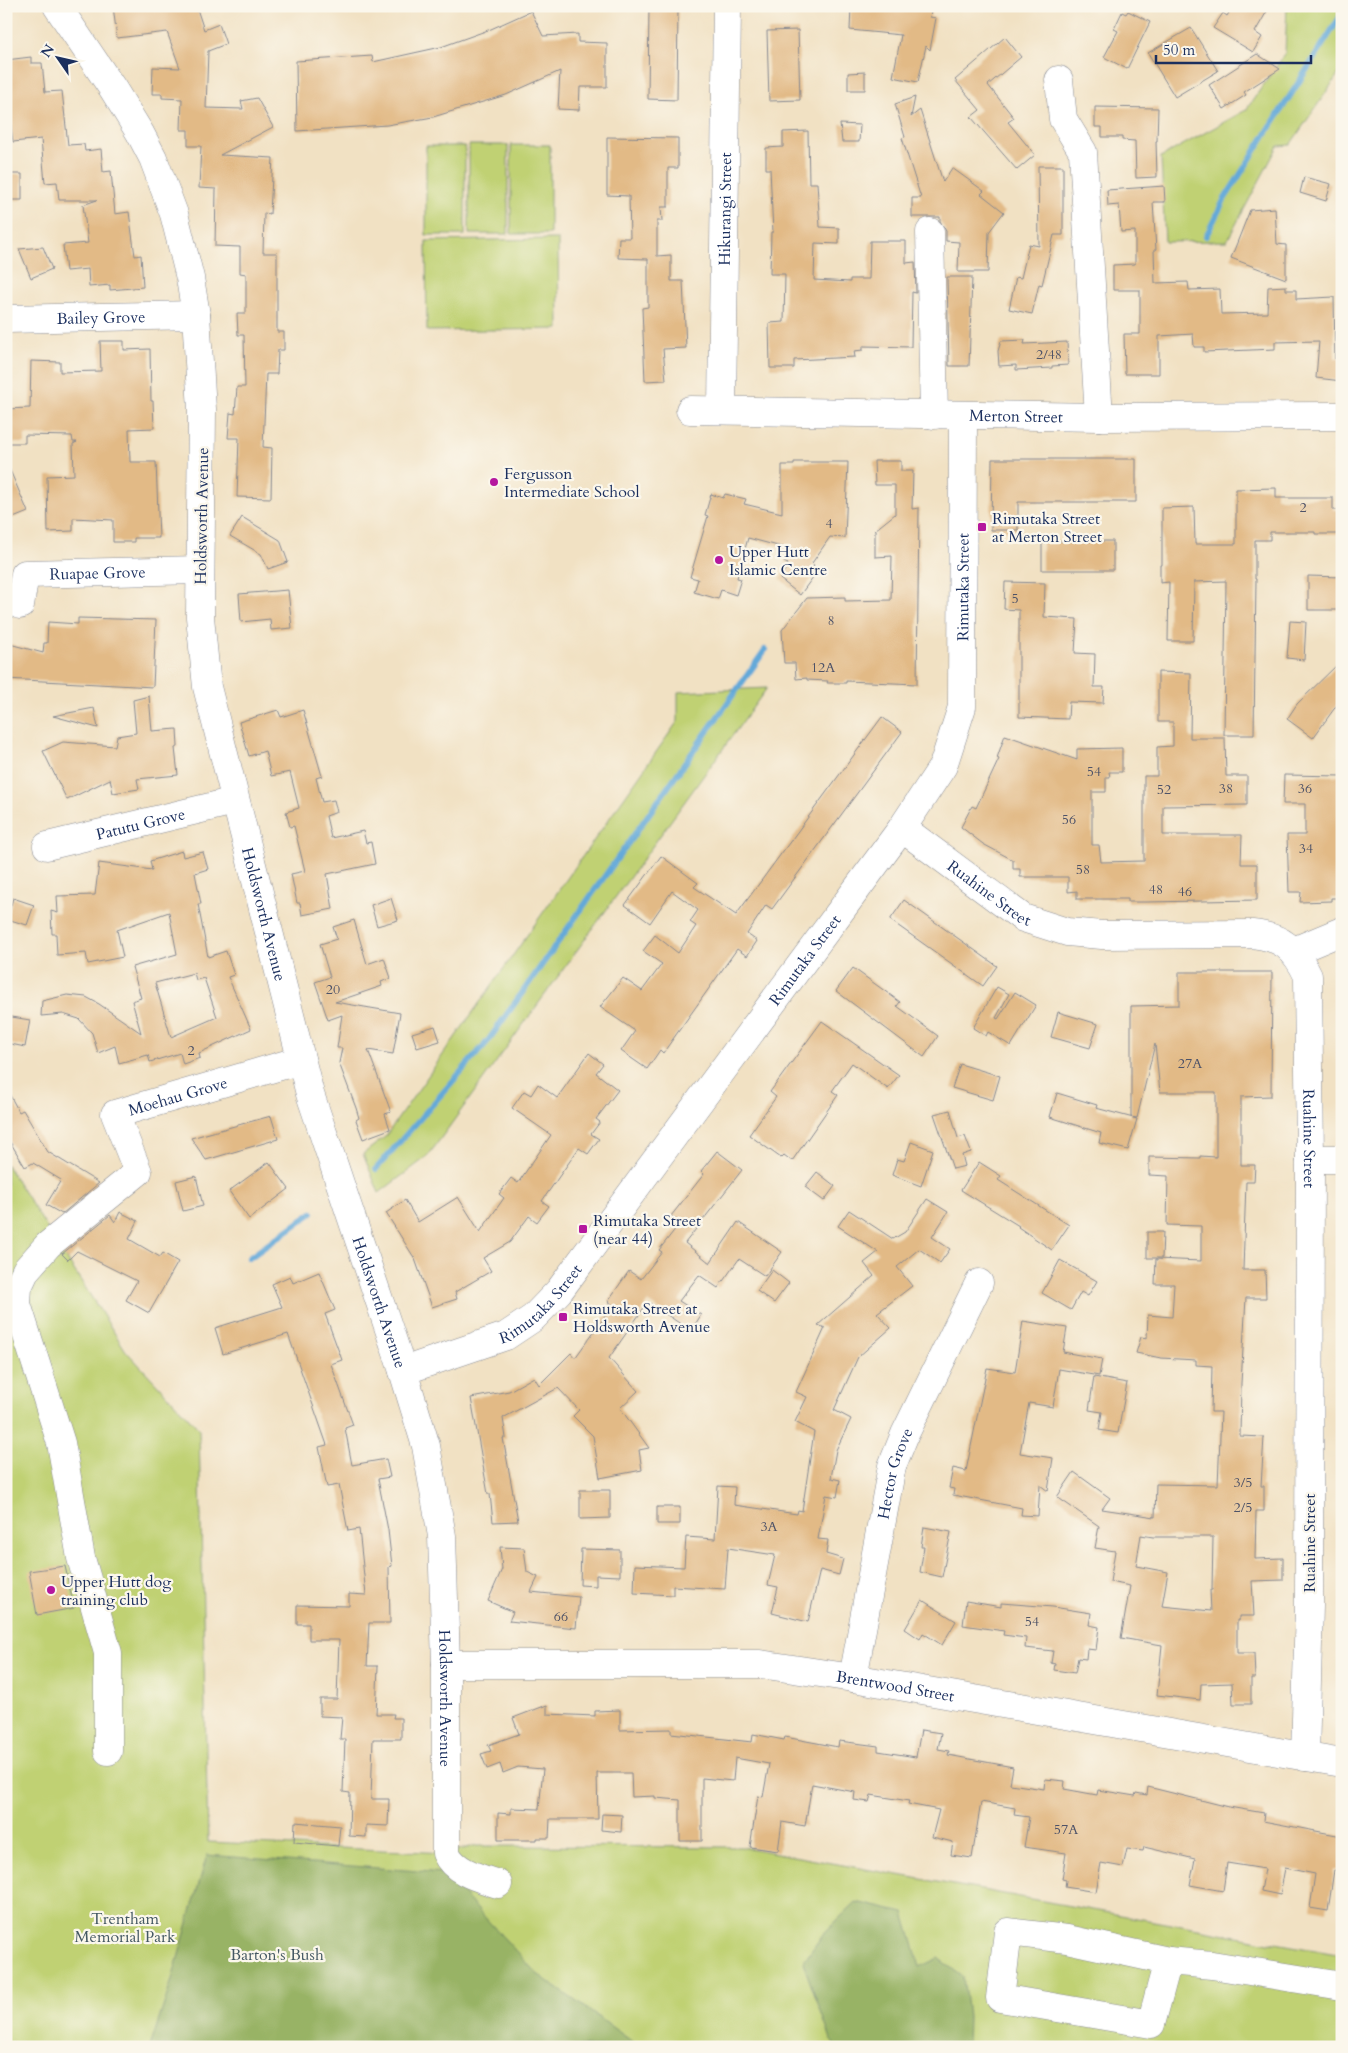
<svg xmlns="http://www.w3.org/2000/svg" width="1348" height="2053" viewBox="0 0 1348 2053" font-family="Cardo,serif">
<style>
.green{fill:#c0d173;stroke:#6e8068}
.forest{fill:#98b365;stroke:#5a7162}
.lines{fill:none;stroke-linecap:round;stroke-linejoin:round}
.stream{stroke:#63a9d9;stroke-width:6}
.building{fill:#e2ba86;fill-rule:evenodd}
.minor-casing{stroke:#868890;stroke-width:29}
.minor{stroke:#fff;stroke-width:28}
.poi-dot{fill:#b5179e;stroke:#fbf7ec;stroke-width:2}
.labels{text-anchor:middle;stroke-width:4.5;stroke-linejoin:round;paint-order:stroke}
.number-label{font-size:14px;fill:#4d5268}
.street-label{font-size:16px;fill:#1b2f5e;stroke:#fbf7ec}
.poi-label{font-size:16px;fill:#1b2f5e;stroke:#fbf7ec;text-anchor:start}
.park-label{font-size:16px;fill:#445863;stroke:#fbf7ec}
</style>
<rect width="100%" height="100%" fill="#fbf7ec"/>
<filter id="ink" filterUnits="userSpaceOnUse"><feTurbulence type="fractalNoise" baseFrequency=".02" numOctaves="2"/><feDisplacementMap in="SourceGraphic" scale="10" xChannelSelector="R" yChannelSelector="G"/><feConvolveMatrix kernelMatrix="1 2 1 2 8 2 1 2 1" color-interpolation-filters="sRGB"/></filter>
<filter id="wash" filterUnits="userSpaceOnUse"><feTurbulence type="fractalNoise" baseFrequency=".0096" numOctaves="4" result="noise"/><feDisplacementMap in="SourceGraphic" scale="20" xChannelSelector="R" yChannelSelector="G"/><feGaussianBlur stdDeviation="1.12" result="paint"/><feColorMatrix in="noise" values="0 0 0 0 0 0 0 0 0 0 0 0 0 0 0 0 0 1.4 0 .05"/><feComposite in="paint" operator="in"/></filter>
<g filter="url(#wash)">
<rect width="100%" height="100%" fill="#f1e1c3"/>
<path class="green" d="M1287 6H1342V69L1290 145 1278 146 1227 241 1165 242 1161 157 1246 110 1285 54Z
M469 145H508V234H469Z
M511 145H550V234H511Z
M426 146H465V235H426Z
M558 239 559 329 427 331 426 241Z
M767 688 428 1156 379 1193 363 1154 385 1137 678 721V692Z
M6 1164 126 1351 199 1429 208 1842 446 1853 475 1846 743 1847 1342 1955V2047H6Z"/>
<path class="forest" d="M207 1855 444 1873 536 1973 640 2047H150L171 1983Z
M856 1902 904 1913 920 1967 938 1958 963 1977 968 2016 967 2047H837L831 2039 803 1963 823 1934Z"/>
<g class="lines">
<path class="stream" d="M1206 236 1224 200 1342 14
M376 1169 488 1041 765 650
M249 1258 312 1213"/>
</g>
<g id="blocks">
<path class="building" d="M113 6H196L204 30 219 24 226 44 208 51 206 108 243 109 241 101 257 98 273 127 220 155 273 158 270 214 264 213 263 253H277V332H284V350H278L277 374H266L263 447 272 448 271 498 237 497 239 438H228L230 413 235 414 237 387H245L244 335H238L237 313H246V274L240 273V247L215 246 216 189 199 188 201 146H188V130H181L182 99 162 98V94H152L153 67 180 68 167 32 117 38Z
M649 6 678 7 677 100 648 99Z
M851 6H932L930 17 936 18 930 50 926 46 918 82 893 77 901 35 850 30Z
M1233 6H1270L1255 32 1262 37 1253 52 1213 28 1223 13 1227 16Z
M531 11 543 36 578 34V42L607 43V87H580L579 110 558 109 560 71 506 95 433 117 387 125 297 131 296 61 372 56 373 62 441 47 491 29Z
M1128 11 1150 22 1127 69 1104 57 1118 31 1114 29 1122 12 1126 14Z
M1191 28 1218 71 1175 97 1148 53Z
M798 30 800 100 769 101 767 31Z
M1005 37 1021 57 988 85 1014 118 1008 122 1035 155 1017 170 971 117 980 110 955 80Z
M1257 54 1280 69 1244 92 1246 95 1224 109 1209 85Z
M31 57V63H42L45 92 62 91 68 145 84 144 85 151 101 149 103 172 111 171 115 214 129 212 135 256 141 255 143 287 110 290V285L89 287 88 269 66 271 63 245 88 243 83 205 97 200H59L57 182 45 183 41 139 13 142 6 91V60Z
M865 72V90H848V73Z
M915 97 911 117 920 110 943 182 952 168 984 191 981 194 1004 212 989 232 988 272H958L959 242 946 241V231L940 221V217H912V198H921L902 138 905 137 895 104Z
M1095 107 1158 108 1157 141H1156L1157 177 1136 178 1135 141 1122 140V137H1102V127H1095Z
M840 124 860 125 859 142H842Z
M808 131 809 183H817L820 227 839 228V244L815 243 814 280 850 282V279H869L870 241H906V263L915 262 916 293 912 292 911 347 863 346V350L854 351 855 357 794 360V368H770L769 323 784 322 785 274H770L771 232H773L770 169H766V148L783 147V132Z
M607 137 678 138V168H668V207H661L662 221H657V256L671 255V281H683L686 348 663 349 666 380 645 381 642 308 648 307V259L618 258 619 238H630L629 196 607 195Z
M1038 166H1063V235H1054L1042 285 1039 284 1032 314 1009 309 1016 277 1021 278 1029 244 1039 246Z
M6 174H22V200H6Z
M1304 177 1331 184 1326 201 1300 193Z
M1164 186 1165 202H1153L1156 250H1154L1155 283 1188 282 1189 290 1220 289 1221 314 1267 313 1268 287 1286 286V290H1296V299L1334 297 1335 359H1342V381L1316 378 1319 341 1275 342V349L1204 352V347H1194L1193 334 1159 336V374H1125L1124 334H1140V290H1113V265L1135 264V231L1121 232 1119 205 1108 206 1107 190Z
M1275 208 1277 244 1286 245V279L1231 258 1250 210Z
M43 247 52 269 31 278 19 249Z
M947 277H972L969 366H949Z
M1025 340 1024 344 1067 342 1068 365 1052 366V368L1016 370V365L999 366 998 351 1001 341Z
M100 341H124V350L150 349 151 401H153L154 428 129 429 130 462H156L159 538H134V542H113V520L73 518V531L48 532 47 476 74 475 73 444 77 442H73L72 436 25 435V443H6V409L30 408 31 361 60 362V372L101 371Z
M992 459H1136V502H1018V530H991Z
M6 461 28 512 6 521Z
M874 461H901V471H913L912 509 919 508 917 684 846 681V683H827L828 681 807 680V678L796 679 795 663H784L782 630 807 598 845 597V601L891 600 892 556 875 557V530L895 514V485H875Z
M794 462H848L845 538 830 537 812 563 814 565 812 569 816 573 800 595 780 579 788 564 784 562 793 550 748 538 737 578 741 579 736 595 721 590 718 599 694 592 698 579 690 577 708 516 705 515 711 494 723 498 725 494 746 499 744 504 782 513V465H794Z
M1276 488V498H1333V510H1342V534H1315V532H1270V540H1255V579H1256L1254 735H1224L1226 581 1194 582 1193 641H1168L1169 582 1160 583V565H1162V508L1194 507 1195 544H1236V489Z
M242 517 280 540 288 562 268 569 261 554 230 536Z
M1042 541H1113V570H1042Z
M1308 576 1342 577V610H1308Z
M1005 582 1045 583 1044 617 1077 619 1075 653 1095 654 1094 687H1104L1103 703 1069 702 1068 719 1019 717V610L1004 609Z
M288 590 292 628 271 630 270 619 241 622 239 594Z
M78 618 156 620 153 687 6 679V643L43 653 44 643H47L48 622 78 624Z
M1290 621 1306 622 1304 660 1287 658Z
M1342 660V698L1313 738 1287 719 1297 704Z
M1158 672 1191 673 1190 738H1225L1226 776H1247V805L1163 806V835H1242L1241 864H1257V900L1146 902H1128V899H1077V891L1068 892V877H1020V869H1013V860L983 844 961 827 972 806 976 808 999 759 997 758 1005 735 1077 760V749L1122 748V772H1109L1110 777H1106V792H1092V845H1099L1101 862 1144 861V776H1157V747L1173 746V722H1158Z
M149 696 152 731 177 729 178 747 175 748 178 775 137 779 139 789 113 793 110 779 67 800 43 751 63 742 115 746 117 736 136 733 133 700Z
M94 708 98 728 53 716Z
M278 710 281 717 303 710 322 776 316 778 322 802 334 800 337 812 326 816 331 838 363 831 366 843 371 842 375 864 327 874 333 909 302 915 300 903H297L291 874 305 871 294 826 290 827 286 812 299 808 290 772 271 776 265 751 249 756 239 722Z
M882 717 902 732 772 909 766 905 747 934 757 941 747 956 737 949 663 1053 660 1050 647 1069 621 1051 635 1031 600 1007 623 978 642 991 662 964 643 951 655 935 678 953 696 926 690 922 698 910 672 891 650 923 625 905 661 856 698 883 694 887 736 915Z
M1284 775 1342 776V898H1331V901L1300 902 1301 892H1289L1287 835H1305V804H1283Z
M182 851 183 857 203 852 208 869 195 873 201 904H198L208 957 226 951 234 975 228 977 251 1029 199 1053 200 1058 183 1064 180 1053 150 1062 148 1055 119 1063 115 1046 98 1053 92 1033 79 1019 63 1014 41 1016 42 1001 67 995 86 997 99 1004 141 1033 132 1001 141 998 132 967 177 954 169 912 117 930 123 957 88 964 86 953 57 955 56 934H52L51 911 58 913 57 896 95 895 99 863 152 870 150 861ZM194 973 196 980 204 978 217 1017 171 1037 155 983Z
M13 898 34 905 27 925 7 919Z
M391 898 398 920 377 926 371 905Z
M904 900 997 966 983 986 890 920Z
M354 920 367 964 384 958 391 978 381 982 382 986 335 1002 400 1013 393 1054 368 1050 391 1112 385 1114 390 1129 363 1139 356 1120 359 1118 356 1108 339 1063 342 1048H337L342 1015 328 1020 315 982 330 977 320 944 337 939 333 927Z
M853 968 900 1002 897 1006 938 1036 924 1057 836 991Z
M1179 972H1272L1271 1096 1241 1097V1165H1255L1254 1182H1246L1243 1270H1265L1266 1298H1246L1241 1383 1240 1436 1264 1437 1261 1486H1264V1511H1256L1255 1559 1283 1558V1580L1252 1581 1254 1616H1239V1620H1237V1653H1254L1255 1678H1251V1704H1233L1232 1683 1201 1684 1200 1700 1157 1695 1162 1645 1121 1638 1130 1586 1110 1582 1115 1551 1095 1548 1099 1526 1057 1497 1074 1472 1110 1498 1102 1509 1155 1517 1156 1484 1218 1485 1221 1412H1211L1212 1366 1196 1365V1360L1161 1358 1136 1353 1141 1337 1147 1338 1148 1315 1172 1317 1174 1284H1155L1156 1259 1201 1261V1226L1167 1225 1168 1176 1149 1175V1157L1200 1158V1156L1216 1157V1092H1160L1155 1044 1137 1118 1131 1117V1006L1179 1005ZM1141 1535 1153 1537H1213L1212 1590H1210L1211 1611 1162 1606 1168 1572 1136 1566Z
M997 987 1009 994 996 1018 998 1019 1015 992 1036 1005 1011 1046 988 1032 986 1036 973 1028Z
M1058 1012 1098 1024 1090 1048 1051 1037Z
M6 1016 30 1020 25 1047 6 1043Z
M822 1021 899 1075 888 1089 852 1063 832 1091 838 1095 792 1161 784 1155 781 1158 749 1135 776 1097 770 1092Z
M435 1026 440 1041 417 1048 412 1033Z
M589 1053 603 1064 596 1073 618 1090 596 1119 600 1122 591 1134 599 1139 588 1154 579 1148 542 1201 549 1206 537 1222 529 1216 510 1242 483 1258 491 1271 455 1292 457 1299 432 1307 415 1259 386 1213 405 1200 418 1222 458 1197 480 1232 504 1198 499 1194 511 1178 518 1183 551 1135 512 1108 524 1091 531 1095 538 1084 557 1098Z
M960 1064 1000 1076 993 1100 952 1088Z
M6 1088 19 1112 23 1110 48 1152 99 1183 62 1214 46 1205 61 1180 33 1163 25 1167 6 1135Z
M1057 1093 1097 1105 1096 1108 1137 1119 1128 1150 1099 1143 1101 1133 1050 1117Z
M950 1110 958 1138 965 1136 971 1152 962 1155 965 1166 953 1169 934 1114Z
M271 1116 278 1139 206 1160 191 1138Z
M911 1142 933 1150 921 1186 892 1175 897 1159 904 1161Z
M717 1151 742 1170 685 1243 710 1263 738 1222 782 1252 765 1276 739 1259 718 1288 699 1275 679 1301 701 1315 691 1331 648 1302 609 1358 638 1391 620 1408 649 1448 639 1450 642 1470 600 1478 593 1436 573 1416 579 1410 558 1388 503 1418 506 1438H503L518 1521 493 1522 490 1494H488L471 1398 509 1391 534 1377 539 1385 571 1353 575 1358 613 1305 608 1301 629 1271 641 1279 662 1252 659 1250 680 1223 671 1216 704 1174 701 1171Z
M269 1162 289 1189 249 1219 229 1191Z
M979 1162 1001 1176 998 1180 1069 1225 1052 1250 1018 1227 1019 1226 961 1190Z
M817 1172 835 1186 824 1201 805 1187Z
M196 1176 203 1206 183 1211 176 1181Z
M927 1199 948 1212 932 1237 950 1249 940 1263 919 1249 897 1267 912 1286 877 1313 891 1328 858 1357 834 1410 851 1419 836 1450 831 1478 840 1480 837 1497 826 1495 818 1539 828 1540 826 1554 843 1559 839 1575 820 1570 808 1622 772 1613 778 1587 768 1585 775 1555 728 1548 725 1589 673 1586V1595L634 1593 635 1565 684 1567 686 1537 715 1539 718 1486 735 1487 734 1505 797 1514 798 1510 802 1511 814 1432 795 1422 807 1397 796 1392 825 1328 818 1325 874 1276 864 1263 878 1252 838 1226 849 1210 893 1239 905 1232Z
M120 1212 138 1221 129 1239 160 1257 163 1253 178 1262 149 1313 126 1300 137 1281 77 1251 68 1260 62 1254 110 1215 115 1222Z
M1147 1232H1163L1162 1258H1147Z
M1060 1260 1097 1281 1088 1296 1081 1292 1071 1310 1042 1293Z
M772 1270 789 1283 774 1303 757 1291Z
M319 1272 335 1310 325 1314 342 1360 331 1364 353 1425 345 1428 352 1465 386 1459 390 1477 378 1479 388 1530 392 1566 389 1567 390 1623H369L367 1666H378L376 1714H394L393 1718H401V1739H373L371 1799H389L388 1826 366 1825V1837L349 1836 350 1793 343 1792 345 1739H340L342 1717 320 1716V1699H337L339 1640H309V1624H297V1605L349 1606V1594L366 1595 359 1529 348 1531 339 1485 327 1487 319 1447 327 1445 288 1334 223 1354 215 1328 282 1307 272 1284 290 1276 293 1283Z
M1023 1321 1067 1328 1063 1352 1102 1359 1099 1376 1059 1369 1053 1407 1029 1403 1020 1453 1053 1458 1048 1491 1040 1485 1038 1516 1021 1515 1022 1508 953 1495 954 1489 949 1488 953 1468 966 1471 987 1368 1015 1372Z
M1094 1377 1127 1383 1118 1433 1099 1430 1102 1412 1089 1410Z
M580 1490H610V1518L580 1519Z
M657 1507H680V1524H657Z
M924 1527 951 1532 942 1577 920 1572 924 1547H921Z
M500 1547 524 1548 527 1572 538 1577 531 1592 579 1597 576 1628 509 1621 513 1612 488 1601 502 1569Z
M581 1549 620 1550V1576L596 1575V1586L580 1585Z
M65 1566 74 1608 37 1615 29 1571Z
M922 1600 956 1621 942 1645 923 1633 920 1639 905 1629Z
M966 1601 1001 1607V1603L1053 1607 1091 1613 1089 1625 1099 1627 1096 1650 1087 1649 1086 1659 1078 1658 1075 1673 1054 1670 1055 1664 1051 1663 1053 1651 1025 1648 1026 1638 1003 1635 1004 1631 963 1625Z
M547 1705V1714L595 1716V1711L620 1710V1730L671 1729V1733L752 1742 753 1734 784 1740 785 1737 838 1747 839 1741 878 1746V1751L916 1757 921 1730 941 1733 938 1749 949 1751 948 1755 1013 1767 1010 1784 1044 1789 1045 1779 1065 1781 1064 1789 1097 1795 1098 1790 1135 1796 1136 1793 1147 1795 1148 1787 1229 1807 1264 1813 1263 1821 1342 1836V1871L1334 1870 1328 1911 1310 1908 1315 1874 1285 1868 1280 1895 1261 1891 1265 1869 1227 1863 1223 1891 1190 1885 1195 1859 1144 1847 1143 1851 1127 1849 1123 1867 1101 1863 1096 1892 1065 1887 1066 1880 1062 1879 1066 1853 1024 1847 1029 1817 1014 1815 1015 1808 981 1802 972 1858 951 1855 953 1842 932 1837 939 1810 908 1804 909 1801 871 1795 869 1802 854 1800 855 1792 812 1784 805 1826 782 1822 778 1851 750 1847 758 1796 763 1797 769 1764 735 1758 733 1781 702 1778V1841H680V1800L655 1798V1796L632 1797 631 1773H597L598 1819H550L549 1838H537V1840H498V1813L511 1814V1808L539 1809 543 1769 518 1767 503 1773 500 1764 487 1769 481 1754 491 1751 488 1745 519 1734 513 1718Z
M602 1814 622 1815 621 1832 601 1830Z
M295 1822 340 1826 338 1846 294 1842Z"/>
</g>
</g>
<g filter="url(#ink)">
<use href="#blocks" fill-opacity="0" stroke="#868890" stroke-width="1"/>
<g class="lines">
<g class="minor-casing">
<g id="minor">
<path id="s1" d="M57 6 113 89 140 133 153 158 174 214 190 278 196 315 202 409 200 617 207 687 310 1094 403 1371 426 1446 442 1536 446 1664V1853C454 1872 480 1878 498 1884"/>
<path d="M1059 80 1063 119 1083 152 1099 417"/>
<path d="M930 232 934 415"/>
<path id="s2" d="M6 319 196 315"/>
<path id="s3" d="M690 410 1099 417 1342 416"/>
<path id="s4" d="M722 410 727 6"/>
<path id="s5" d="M20 605 25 574 200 570"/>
<path id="s6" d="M902 828 1023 918 1067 932 1102 935 1252 934C1282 937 1295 948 1308 976L1310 1159 1309 1605 1305 1757"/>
<path id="s7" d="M47 846 235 801"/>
<path d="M1294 951 1342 931"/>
<path d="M1310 1159H1342"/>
<path id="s8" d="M403 1371 506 1336 533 1318 559 1291 902 828 943 766 962 707 963 416"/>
<path id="s9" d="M446 1664H760L853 1678 1342 1763"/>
<path id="s10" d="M853 1678 892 1466 905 1434 979 1283"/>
<path id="s11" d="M108 1751V1653L81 1558 61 1443 17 1304 18 1287 26 1270 48 1245 138 1172 115 1114 301 1060"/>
<path d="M1008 1932 1067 1939 1168 1961 1151 2024 1000 1998Z"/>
<path d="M1168 1961 1212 1965 1342 1986"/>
</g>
</g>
<use href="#minor" class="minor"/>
</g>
</g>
<g class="poi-dot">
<circle cx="494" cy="482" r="5"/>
<rect x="977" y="522" width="10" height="10" rx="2.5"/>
<circle cx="719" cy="560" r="5"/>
<rect x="578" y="1224" width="10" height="10" rx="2.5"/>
<rect x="558" y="1312" width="10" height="10" rx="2.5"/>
<circle cx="51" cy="1590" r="5"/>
</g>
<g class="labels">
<g class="number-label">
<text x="1049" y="359">2/48</text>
<text x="1303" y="512">2</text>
<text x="829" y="528">4</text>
<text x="1015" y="603">5</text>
<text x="831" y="625">8</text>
<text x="823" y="672">12A</text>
<text x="1094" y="776">54</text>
<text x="1226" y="793">38</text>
<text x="1305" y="793">36</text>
<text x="1164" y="794">52</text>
<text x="1069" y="824">56</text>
<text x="1306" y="853">34</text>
<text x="1083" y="874">58</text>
<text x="1156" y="894">48</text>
<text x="1185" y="896">46</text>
<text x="333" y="994">20</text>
<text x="191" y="1055">2</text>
<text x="1190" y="1068">27A</text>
<text x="1243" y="1487">3/5</text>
<text x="1243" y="1512">2/5</text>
<text x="769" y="1531">3A</text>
<text x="561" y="1621">66</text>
<text x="1032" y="1626">54</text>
<text x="1066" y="1834">57A</text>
</g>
<g class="street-label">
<text dy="6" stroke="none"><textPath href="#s4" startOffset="201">Hikurangi Street</textPath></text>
<text dy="6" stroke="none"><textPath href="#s2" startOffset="95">Bailey Grove</textPath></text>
<text dy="6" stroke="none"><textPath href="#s3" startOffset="326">Merton Street</textPath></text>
<text transform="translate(201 516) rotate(-89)" y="6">Holdsworth Avenue</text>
<text dy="6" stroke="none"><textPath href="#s5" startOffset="104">Ruapae Grove</textPath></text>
<text dy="6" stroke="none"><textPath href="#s8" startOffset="1011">Rimutaka Street</textPath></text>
<text dy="6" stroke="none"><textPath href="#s7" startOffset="96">Patutu Grove</textPath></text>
<text dy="6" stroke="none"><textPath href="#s6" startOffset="109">Ruahine Street</textPath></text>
<text dy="6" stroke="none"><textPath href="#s1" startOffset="950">Holdsworth Avenue</textPath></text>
<text dy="6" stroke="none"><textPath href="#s8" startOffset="591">Rimutaka Street</textPath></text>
<text dy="6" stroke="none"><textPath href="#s11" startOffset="772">Moehau Grove</textPath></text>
<text dy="6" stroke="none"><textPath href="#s6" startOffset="619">Ruahine Street</textPath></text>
<text dy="6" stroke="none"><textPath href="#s8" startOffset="156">Rimutaka Street</textPath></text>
<text dy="6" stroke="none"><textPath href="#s1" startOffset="1355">Holdsworth Avenue</textPath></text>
<text dy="6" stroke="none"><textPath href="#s10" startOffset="209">Hector Grove</textPath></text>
<text transform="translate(1309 1543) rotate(-90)" y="6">Ruahine Street</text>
<text dy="6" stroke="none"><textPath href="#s9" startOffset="451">Brentwood Street</textPath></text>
<text dy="6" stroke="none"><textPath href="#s1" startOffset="1760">Holdsworth Avenue</textPath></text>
</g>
<g class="poi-label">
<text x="504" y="479">Fergusson<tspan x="504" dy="18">Intermediate School</tspan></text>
<text x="992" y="524">Rimutaka Street<tspan x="992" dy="18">at Merton Street</tspan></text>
<text x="729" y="557">Upper Hutt<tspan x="729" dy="18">Islamic Centre</tspan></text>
<text x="593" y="1226">Rimutaka Street<tspan x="593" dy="18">(near 44)</tspan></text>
<text x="573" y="1314">Rimutaka Street at<tspan x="573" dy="18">Holdsworth Avenue</tspan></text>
<text x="61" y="1587">Upper Hutt dog<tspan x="61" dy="18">training club</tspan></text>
</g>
<g class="park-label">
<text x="125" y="1924">Trentham<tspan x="125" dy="18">Memorial Park</tspan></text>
<text x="277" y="1960">Barton's Bush</text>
</g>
</g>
<rect width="1348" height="2053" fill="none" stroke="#fbf7ec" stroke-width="25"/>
<g transform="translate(58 58) rotate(304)" stroke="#fbf7ec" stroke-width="4" paint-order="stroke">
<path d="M0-4L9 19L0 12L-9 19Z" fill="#1b2f5e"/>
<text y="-8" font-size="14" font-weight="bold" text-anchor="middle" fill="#1b2f5e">N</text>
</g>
<path d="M1156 55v8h155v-8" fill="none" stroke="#1b2f5e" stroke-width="2.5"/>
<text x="1163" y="55" font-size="15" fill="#1b2f5e" stroke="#fbf7ec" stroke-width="4" paint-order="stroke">50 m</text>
</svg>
